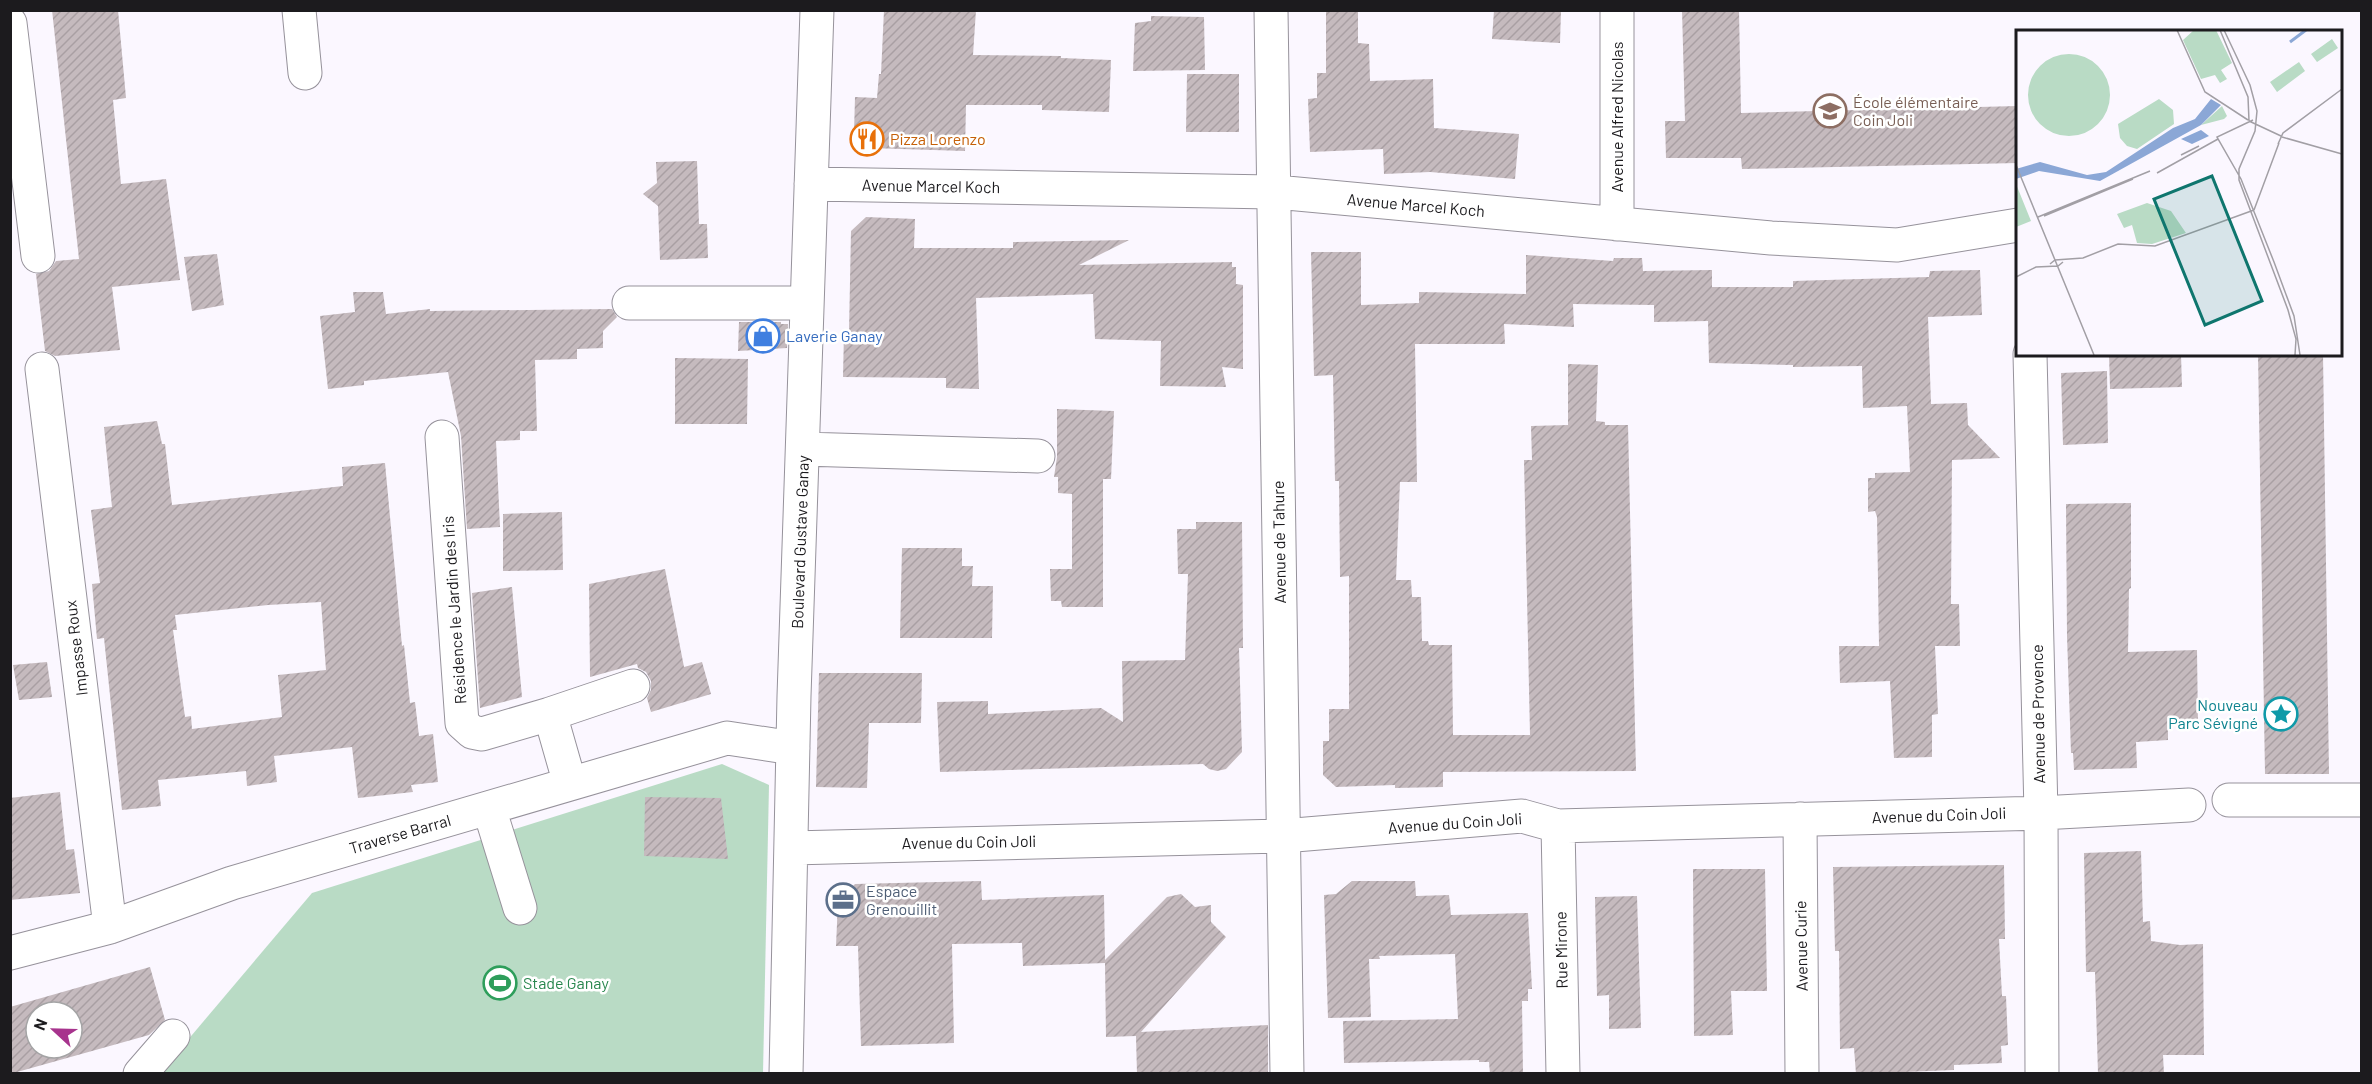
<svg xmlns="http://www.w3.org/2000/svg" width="2372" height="1084" viewBox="0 0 2372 1084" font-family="Barlow,sans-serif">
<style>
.garden{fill:#b9dbc5}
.building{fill:url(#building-hatch);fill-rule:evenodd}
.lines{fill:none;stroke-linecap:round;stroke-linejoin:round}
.minor-casing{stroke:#96929b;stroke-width:35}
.minor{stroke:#fff;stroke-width:33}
.labels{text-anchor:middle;stroke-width:5;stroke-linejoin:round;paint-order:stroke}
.education-label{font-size:16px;fill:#785e54;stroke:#fff;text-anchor:start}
.street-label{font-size:16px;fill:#1c1b1e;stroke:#fff}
.food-label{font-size:16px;fill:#c56008;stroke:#fff;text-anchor:start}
.shop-label{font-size:16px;fill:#366cbe;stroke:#fff;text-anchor:start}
.culture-label{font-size:16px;fill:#0d838f;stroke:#fff;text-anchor:end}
.service-label{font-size:16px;fill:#4e5e75;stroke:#fff;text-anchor:start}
.leisure-label{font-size:16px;fill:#27864d;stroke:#fff;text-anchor:start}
.inset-river{fill:none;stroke:#8ba7d6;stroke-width:3}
.inset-road{fill:none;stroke:#a29fa5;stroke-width:1.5}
.view{fill:#0f766e;fill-opacity:0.15;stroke:#0f766e;stroke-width:3}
.inset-edge{fill:none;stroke:#1c1b1e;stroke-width:3}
</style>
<defs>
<pattern id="building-hatch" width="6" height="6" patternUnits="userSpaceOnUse" patternTransform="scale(1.5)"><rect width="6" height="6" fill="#c5babe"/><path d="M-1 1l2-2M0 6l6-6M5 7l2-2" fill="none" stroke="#a99fa3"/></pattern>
</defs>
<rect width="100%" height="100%" fill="#fbf7ff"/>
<path class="garden" d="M722 764 769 785 763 1073 159 1074 312 893Z"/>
<path class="building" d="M52 10H118L126 98 113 100 121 184 166 179 180 280 112 287 120 350 55 356 45 351 36 274 49 271 56 261 79 259Z
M884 10H976L973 55 1061 56V58L1111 60 1109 112 1042 110V105H966L965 151 870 148 854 133 855 97 877 98 879 74H881Z
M1326 10H1358V43L1369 44 1370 81 1433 79 1434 128 1519 134 1515 179 1430 172 1384 174 1383 149 1310 152 1308 99 1317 98V73H1326Z
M1494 10H1561L1560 43 1492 39Z
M1682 10H1739L1741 113 2018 106V163L1742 169 1741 158H1666L1665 121H1685Z
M1151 16 1204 17 1205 70 1133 71 1135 23 1151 21Z
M1187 74H1239V132H1186Z
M697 161 699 224H707L708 258 660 260 658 206 643 194 657 183 656 162Z
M866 217 915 219 914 248H1013V242L1129 240 1079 265 1232 262V267H1236V284L1243 285V369L1222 367 1226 387 1160 386 1161 341 1095 339 1093 294 976 298 979 389 946 388V378L843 377 844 332H849L851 231Z
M1311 252H1361V305L1419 303V292L1526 294V255L1613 261 1614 258H1642L1643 271 1712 270V287H1793V281L1929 277 1930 271 1980 270 1982 315 1928 317 1931 404 1967 403 1968 425 2000 458 1952 460 1951 604H1959L1960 646H1935L1938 714 1932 715V757L1894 758 1890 681 1840 683 1839 646H1879L1877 517 1875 511 1868 512V478H1875V473L1910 472 1907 406 1863 408 1862 366 1793 367V365L1709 363 1708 321 1654 322V305L1573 304 1574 327 1504 324 1505 344H1415L1417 482H1400L1396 580H1411L1412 597H1421L1422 641H1428L1429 645H1452L1453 735H1530L1524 460H1532L1531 426 1568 425V364L1598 365 1596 421 1605 422V425H1628L1636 771 1443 772V787L1395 788V785L1336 787 1323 775V741H1329V709H1349V576L1340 577 1339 481H1335L1333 375 1314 376Z
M217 254 224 305 192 311 184 257Z
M353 292H383L386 314 430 309V311L612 309 617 317 603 331V348L577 349V359L535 360 537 431H520V440L496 441 500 527 467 529 461 436 448 372 364 381V385L328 389 320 316 355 312Z
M739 322H781V324H788L787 348 738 351Z
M2109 354H2181L2182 387 2110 389Z
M2258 354H2323L2329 774H2265Z
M675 358 748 359 747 424H675Z
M2107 371 2108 443 2063 445 2061 373Z
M1057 409 1114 411 1111 479H1103V607H1062L1061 601H1051L1050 569H1072V494L1058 493V477H1054L1057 457Z
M157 421 162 444H165L172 505 343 486 342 467 385 463 402 646 404 645 410 703 415 702 419 736 433 734 438 782 411 785 413 792 358 798 352 747 274 756 277 782 247 786 246 771 158 780 161 806 122 810 104 638 97 639 92 584 100 583 91 510 112 507 104 427ZM321 602 326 670 278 675 282 717 192 729 191 716 185 717 173 630H177L175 615 268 605Z
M2131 503V588L2129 589 2128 652 2197 650 2198 726H2168V740L2136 742 2137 768 2074 770 2073 753H2071L2067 636 2066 504Z
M562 512 563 570 503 571V514Z
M1196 522H1242L1243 648H1239L1242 752 1226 769 1217 771 1209 769 1203 764 940 772 937 702 988 701V714L1101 708 1123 722 1122 661 1185 660 1188 574H1178L1177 529H1196Z
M902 548H962V566H973L972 586H993L992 638H900Z
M665 569 684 667 702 662 711 694 651 712 647 698 651 690V681L646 672 638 668 637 664 590 677 589 584Z
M512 587 522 697 480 708 472 593Z
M47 662 52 697 19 700 13 665Z
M819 673H922L921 723H869L867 788 816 787Z
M60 792 66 850 74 849 80 893 10 900V798Z
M645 797 721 798 728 859 644 856Z
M2141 851 2143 922 2150 921 2151 941 2180 945 2203 944 2204 1055H2163L2164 1074H2098L2095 972H2086L2084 853Z
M2004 865 2005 939H1999L2002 996H2006L2008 1045 2001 1046 2002 1063 1954 1065V1070L1856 1074 1854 1048 1840 1049 1839 951H1835L1833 867Z
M1693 869H1765L1767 991H1731L1733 1035 1694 1036Z
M981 881 982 900 1104 895 1105 960 1167 897 1181 894 1195 907 1211 905V922L1226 937 1141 1032 1268 1025V1074H1137L1136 1036 1106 1037 1105 963 1023 966 1022 943 952 944 954 1043 861 1046 858 946H836L838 901 855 884Z
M1352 881H1415L1416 896 1449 895 1451 915 1528 913 1532 989H1528V1001H1522L1523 1074H1490L1489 1062H1479V1060L1344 1063 1343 1021 1458 1019 1455 954 1379 956 1380 959H1369L1371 1017 1328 1018 1324 895 1336 894Z
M1637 896 1641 1028 1609 1029V995L1597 996 1595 897Z
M150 967 165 1020 149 1035 10 1074V1007ZM36 1012H72V1048H36Z"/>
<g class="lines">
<g class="minor-casing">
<path id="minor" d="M299 10 305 73
M1271 10 1287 1074
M1617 10V224
M10 23 38 256
M811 184 1276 192 1771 238 1897 245 2018 225
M629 303H807
M2030 354 2041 813 2042 1074
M42 369 110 927
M442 437 462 723 472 732 482 734 550 714 570 784
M803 449 1038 456
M550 714 633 686
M2229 800H2362
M489 808 520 908
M1800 819 1802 1074
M1558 826 1563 1074
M791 848 1283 836 1522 816 1558 826 2041 813 2189 805
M10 953 110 927 232 883 727 738 793 748
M140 1074 173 1036
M786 1074 794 696 817 10"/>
</g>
<use href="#minor" class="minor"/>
</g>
<defs>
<g id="school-ring" transform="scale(1.725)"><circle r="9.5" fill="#fff" stroke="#8d6e63" stroke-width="1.5"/><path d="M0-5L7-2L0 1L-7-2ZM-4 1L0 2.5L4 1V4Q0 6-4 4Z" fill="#8d6e63"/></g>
<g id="restaurant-ring" transform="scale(1.725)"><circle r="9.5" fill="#fff" stroke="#e8710a" stroke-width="1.5"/><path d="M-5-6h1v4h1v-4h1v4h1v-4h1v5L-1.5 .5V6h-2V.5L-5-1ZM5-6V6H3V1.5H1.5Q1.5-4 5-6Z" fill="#e8710a"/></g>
<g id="shop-ring" transform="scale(1.725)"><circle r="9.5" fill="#fff" stroke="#3f7fe0" stroke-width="1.5"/><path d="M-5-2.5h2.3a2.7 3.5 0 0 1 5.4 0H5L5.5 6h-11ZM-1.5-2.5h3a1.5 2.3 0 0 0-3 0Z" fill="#3f7fe0"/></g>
<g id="sight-ring" transform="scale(1.725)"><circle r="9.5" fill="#fff" stroke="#0f9aa8" stroke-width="1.5"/><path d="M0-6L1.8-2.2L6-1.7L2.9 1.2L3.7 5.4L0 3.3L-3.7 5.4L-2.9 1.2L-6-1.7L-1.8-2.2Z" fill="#0f9aa8"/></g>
<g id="office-ring" transform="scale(1.725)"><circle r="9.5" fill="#fff" stroke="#5c6f8a" stroke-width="1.5"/><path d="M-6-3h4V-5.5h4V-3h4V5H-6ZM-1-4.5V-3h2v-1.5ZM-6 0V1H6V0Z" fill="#5c6f8a"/></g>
<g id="stadium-ring" transform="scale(1.725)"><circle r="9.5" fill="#fff" stroke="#2e9e5b" stroke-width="1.5"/><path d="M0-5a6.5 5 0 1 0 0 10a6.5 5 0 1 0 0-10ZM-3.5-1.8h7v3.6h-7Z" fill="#2e9e5b"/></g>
</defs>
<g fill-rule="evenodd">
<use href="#school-ring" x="1830" y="111"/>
<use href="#restaurant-ring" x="867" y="139"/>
<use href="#shop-ring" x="763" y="336"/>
<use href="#sight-ring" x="2281" y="714"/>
<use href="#office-ring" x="843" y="900"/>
<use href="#stadium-ring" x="500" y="983"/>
</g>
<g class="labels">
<g class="education-label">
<text x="1853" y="108">École élémentaire<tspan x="1853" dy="18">Coin Joli</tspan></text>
</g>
<g class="street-label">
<text transform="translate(1617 117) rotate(-90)" y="6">Avenue Alfred Nicolas</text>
<text transform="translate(931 186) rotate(1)" y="6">Avenue Marcel Koch</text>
<text transform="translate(1416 205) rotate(5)" y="6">Avenue Marcel Koch</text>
<text transform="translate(800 542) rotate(-88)" y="6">Boulevard Gustave Ganay</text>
<text transform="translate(1279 542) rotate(-91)" y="6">Avenue de Tahure</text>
<text transform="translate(454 610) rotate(-94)" y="6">Résidence le Jardin des Iris</text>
<text transform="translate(76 648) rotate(-97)" y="6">Impasse Roux</text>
<text transform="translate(2038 714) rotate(-91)" y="6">Avenue de Provence</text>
<text transform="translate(1939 815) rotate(-2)" y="6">Avenue du Coin Joli</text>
<text transform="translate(1455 823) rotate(-4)" y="6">Avenue du Coin Joli</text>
<text transform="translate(400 834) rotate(-16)" y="6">Traverse Barral</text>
<text transform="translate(969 842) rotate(-1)" y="6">Avenue du Coin Joli</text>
<text transform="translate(1801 946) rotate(-91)" y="6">Avenue Curie</text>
<text transform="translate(1561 950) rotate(-91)" y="6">Rue Mirone</text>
</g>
<g class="food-label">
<text x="890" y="145">Pizza Lorenzo</text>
</g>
<g class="shop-label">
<text x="786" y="342">Laverie Ganay</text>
</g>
<g class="culture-label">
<text x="2258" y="711">Nouveau<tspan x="2258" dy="18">Parc Sévigné</tspan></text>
</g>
<g class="service-label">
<text x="866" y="897">Espace<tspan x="866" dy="18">Grenouillit</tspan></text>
</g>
<g class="leisure-label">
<text x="523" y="989">Stade Ganay</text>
</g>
</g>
<g transform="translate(2016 30)">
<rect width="326" height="326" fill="#fbf7ff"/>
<path d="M283 32 289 41 261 62 254 52ZM206 76 211 86 208 89 185 95Z" fill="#b9dbc5"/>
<path d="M178 0H200L216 33 205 40 211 49 204 53 199 45 185 49 167 10ZM316 9 322 18 301 32 295 24ZM12 65a41 41 0 1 1 82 0a41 41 0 1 1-82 0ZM143 69 157 80 158 94 121 119 111 116 104 108 102 94ZM0 154 15 191 0 197ZM131 173 155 181 170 203 136 214 121 213 116 195 108 198 101 184Z" fill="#b9dbc5"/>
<path d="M195 69 200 72 192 80 200 72 205 75 185 95 84 151 23 141 0 149V139L24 132 71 145 90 142 157 98 179 89ZM185 100 193 106 176 114 165 109Z" fill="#8ba7d6"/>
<path class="inset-river" d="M274 12 290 0"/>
<path class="inset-road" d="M161 0 189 62 232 90M204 0 232 67 233 91M208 0 234 55 241 81 239 101 223 139V150L272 280 280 309 279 325M237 90 201 107 225 149 258 232 278 286 284 325M233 91 265 106M266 107 326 124M262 114 267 103 326 59M165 125 183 116M0 135 78 325M141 143 202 109M238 180 263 113M28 186 117 149M22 187 134 141M34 234 39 230 67 228 102 214 139 216 238 180M0 247 20 237 42 236 47 232"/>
<path class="view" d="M196 146 246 271 189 295 138 169Z"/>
<rect width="326" height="326" class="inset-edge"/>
</g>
<rect width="2372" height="1084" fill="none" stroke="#1c1b1e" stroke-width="24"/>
<g transform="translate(54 1030) rotate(292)"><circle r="28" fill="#ffffff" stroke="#a4a4a5" stroke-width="1.5"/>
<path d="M0-4.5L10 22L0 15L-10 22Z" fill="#a7338d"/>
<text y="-9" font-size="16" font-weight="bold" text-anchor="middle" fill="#1c1b1e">N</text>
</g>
</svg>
